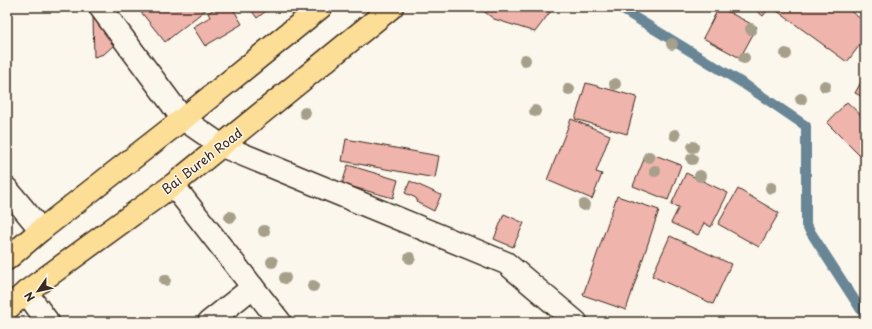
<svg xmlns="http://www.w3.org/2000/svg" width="872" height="329" viewBox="0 0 872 329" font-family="'Playpen Sans',sans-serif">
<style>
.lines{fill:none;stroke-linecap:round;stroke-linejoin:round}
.stream{stroke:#688696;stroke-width:10}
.building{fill:#efb4ab;stroke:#3b2a1e}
.minor-casing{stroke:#3b2a1e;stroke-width:25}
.highway-casing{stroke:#3b2a1e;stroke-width:25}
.minor{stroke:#fbf7ec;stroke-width:22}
.highway{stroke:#fdde96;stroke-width:22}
.tree{fill:#a6a08b}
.labels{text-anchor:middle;stroke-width:3;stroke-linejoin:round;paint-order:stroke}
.street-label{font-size:13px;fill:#3b2a1e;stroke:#fbf7ec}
</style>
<rect width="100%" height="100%" fill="#fbf7ec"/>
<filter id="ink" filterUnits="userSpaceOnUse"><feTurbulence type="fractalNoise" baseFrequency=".025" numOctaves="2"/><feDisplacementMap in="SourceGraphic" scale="8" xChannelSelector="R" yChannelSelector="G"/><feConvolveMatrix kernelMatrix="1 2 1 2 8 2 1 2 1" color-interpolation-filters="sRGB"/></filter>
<g filter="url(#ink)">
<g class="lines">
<path class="stream" d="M618 7 744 84 806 126V225L865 316"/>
</g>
<path class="building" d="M137 7H209L165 42Z
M217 7H232L242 24 205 46 193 27 210 17 208 13Z
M249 7H269L270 8 257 18Z
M478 7H554L535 32 494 19Z
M719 7 757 27 740 58 703 38Z
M752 7H770L763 16Z
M774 7H845L865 22V38L847 62 773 8Z
M93 18 107 19 114 31V45L104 54 94 57Z
M865 75V98L855 93Z
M586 83 637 97 627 134 575 119Z
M847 102 865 119V138L864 139 865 141V157L863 159 827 123Z
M571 119 610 135 596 172 602 174 592 199 547 180Z
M346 139 439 156 435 178 342 161Z
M647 152 681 165 668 200 633 186Z
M348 165 398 180 393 198 342 184Z
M686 173 728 193 711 227 704 223 698 235 671 223 679 207 671 205Z
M410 181 441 195 434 211 418 203 416 198 405 193Z
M738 189 779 213 759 247 718 224Z
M617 196 659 210 626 310 583 295Z
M504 214 524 223 513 247 494 239Z
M670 236 731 264 713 304 652 276Z"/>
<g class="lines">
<g class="minor-casing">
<path id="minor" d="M100 7 183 119 222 146 506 263 576 322
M173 185 280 322
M7 189 41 230
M26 292 48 322
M209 322 253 287"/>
</g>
<g class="highway-casing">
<path id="highway" d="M7 259 41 230 183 119 321 7
M7 309 26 292 173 185 392 7"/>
</g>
<use href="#minor" class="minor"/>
<use href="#highway" class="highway"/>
</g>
<g class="tree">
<circle cx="751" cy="29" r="6"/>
<circle cx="672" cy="44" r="6"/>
<circle cx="786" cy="54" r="6"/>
<circle cx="744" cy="58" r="6"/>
<circle cx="525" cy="60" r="6"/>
<circle cx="615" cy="84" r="6"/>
<circle cx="825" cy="86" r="6"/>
<circle cx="569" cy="89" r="6"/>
<circle cx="801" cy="99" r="6"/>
<circle cx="535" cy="111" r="6"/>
<circle cx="305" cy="113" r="6"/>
<circle cx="675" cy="135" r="6"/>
<circle cx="693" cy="147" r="6"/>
<circle cx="649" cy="157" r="6"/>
<circle cx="692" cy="159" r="6"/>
<circle cx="655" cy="171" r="6"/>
<circle cx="700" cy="176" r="6"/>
<circle cx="771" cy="188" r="6"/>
<circle cx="584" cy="205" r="6"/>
<circle cx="230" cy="217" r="6"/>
<circle cx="264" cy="231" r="6"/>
<circle cx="410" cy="258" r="6"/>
<circle cx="272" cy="262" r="6"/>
<circle cx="285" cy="278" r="6"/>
<circle cx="165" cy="280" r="6"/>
<circle cx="313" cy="286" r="6"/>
</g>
</g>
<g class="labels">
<g class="street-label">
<text transform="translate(202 161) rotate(-38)" y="5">Bai Bureh Road</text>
</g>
</g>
<rect width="872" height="329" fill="none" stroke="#fbf7ec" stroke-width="24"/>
<rect x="12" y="12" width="848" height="305" fill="none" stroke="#3b2a1e" stroke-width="1.5" filter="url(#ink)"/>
<g transform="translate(38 291) rotate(236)" stroke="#fbf7ec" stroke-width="3" paint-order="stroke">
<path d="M0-3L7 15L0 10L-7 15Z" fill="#3b2a1e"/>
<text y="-6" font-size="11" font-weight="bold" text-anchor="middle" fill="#3b2a1e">N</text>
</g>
</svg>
